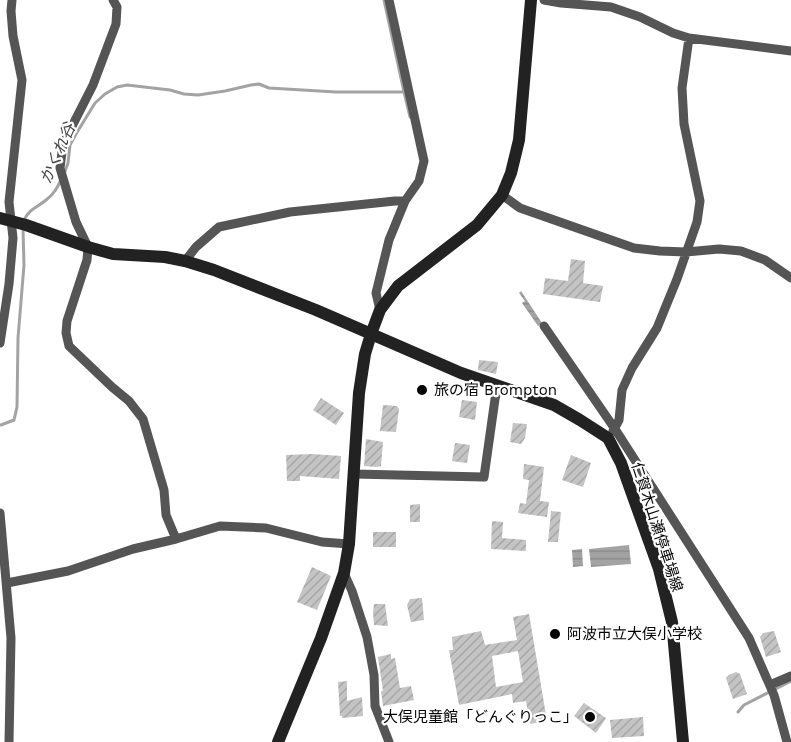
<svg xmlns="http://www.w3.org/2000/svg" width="791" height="742" viewBox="0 0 791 742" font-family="'Work Sans','Noto Sans JP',sans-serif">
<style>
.water{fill:url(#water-rules)}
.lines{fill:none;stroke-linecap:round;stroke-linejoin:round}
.stream{stroke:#a3a3a3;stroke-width:3}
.building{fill:url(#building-hatch);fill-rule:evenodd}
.street{stroke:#555;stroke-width:9}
.secondary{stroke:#222;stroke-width:12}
.poi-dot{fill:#000;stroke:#fff;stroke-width:2}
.labels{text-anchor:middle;stroke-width:4.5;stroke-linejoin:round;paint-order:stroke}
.poi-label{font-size:15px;fill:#000;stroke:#fff;text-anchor:start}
.street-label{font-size:15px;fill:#000;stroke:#fff}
.water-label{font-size:16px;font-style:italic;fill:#444;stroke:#fff}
</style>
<defs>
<pattern id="water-rules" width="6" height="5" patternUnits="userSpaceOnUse" patternTransform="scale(1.5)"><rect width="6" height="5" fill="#a3a3a3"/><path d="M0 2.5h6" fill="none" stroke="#8b8b8b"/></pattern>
<pattern id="building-hatch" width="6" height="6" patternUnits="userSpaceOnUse" patternTransform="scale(1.5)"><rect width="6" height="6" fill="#c4c4c4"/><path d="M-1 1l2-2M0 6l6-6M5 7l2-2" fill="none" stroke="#a7a7a7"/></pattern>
</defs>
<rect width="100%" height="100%" fill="#fff"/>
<path class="water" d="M521 291 542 323 538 326 522 303 525 301 519 293Z
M629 545 631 564 591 567 589 549Z
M582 549 583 566 573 567 572 550Z"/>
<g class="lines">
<path class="stream" d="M404 92 410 117
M64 174 68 163 70 145 76 134 95 103 105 94 117 87 127 85 170 90 184 94 198 95 225 91 251 85 259 84 269 88 336 92H404L384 0
M24 220C29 209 38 207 46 200 54 194 57 188 61 180
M1 425 14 420 17 407 18 338 24 265 23 229
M738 712 744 705 791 681"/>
</g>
<path class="building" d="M571 259 585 261 583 283 603 286 600 302 543 294 545 278 568 281Z
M479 360 498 362 496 374 478 370Z
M321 398 344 413 336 425 313 410Z
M462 400 477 402 475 420 459 417Z
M383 405 397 406 399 409 396 432 380 431Z
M513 423 527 424 525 438 521 444 510 442Z
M366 439 383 442 381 466 376 467 364 466Z
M455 443 470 445 467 463 452 461Z
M312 454 341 456 339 479 300 476V481H287L286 455Z
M571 455 591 463 583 487 562 480Z
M524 464 544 467 540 501 549 502 547 517 518 513 520 503 526 504 529 480 523 479Z
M420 504V522H410V505Z
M551 511 561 512 558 542H548Z
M492 521 503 522 502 538 526 540V551L491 549Z
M373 532H396V547H373Z
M312 567 331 576 317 610 297 602Z
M422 598 424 620 411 622 407 605 410 599Z
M374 604H385L388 626 374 625 373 613Z
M529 614 547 721 530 724 526 701 513 703 512 694 459 705 449 650H453L452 637 481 631 485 645 517 640 513 617ZM518 651 523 682 496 687 492 656Z
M774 631 781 652 766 657 760 637 763 633Z
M391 654V659L395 658 400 688 411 686 414 700 383 706 381 691H383L378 657Z
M736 672 740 674 747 694 733 699 726 678 729 675Z
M347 681V701L362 697 363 716 342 718V716H340L338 682Z
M584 703 606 718 596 733 574 716Z
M643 717 644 736 612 738 610 720Z"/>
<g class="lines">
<path class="street" d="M113 0 117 7 116 24 93 85 63 144 60 168 76 222 88 247 87 260 67 321 66 333 69 346 112 387 129 401 143 419 164 490 166 515 176 539
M544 0 561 3 611 7 640 17 673 33 689 38 791 51
M502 195 520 208 634 248 660 251 686 252 719 249 741 251 765 260 791 278
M185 261 196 247 219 227 290 212 395 201H405
M380 310 376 293 389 240 405 201 419 181 424 161 389 0
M544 326 615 429 749 638 774 695 787 742
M0 343 9 284 13 238 9 202 22 80 13 36 11 11 12 0
M613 431 619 420 622 390 632 368 657 328 677 279 697 222 700 201 684 124 682 88 689 38
M354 474 484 477 495 399 498 386
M0 513 11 638 9 742
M344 573 352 591 367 637 374 675 375 706 389 742
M7 583 68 571 133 549 176 539 220 526 266 528 322 542 349 544
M770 685 791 676"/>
<path class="secondary" d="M0 218 26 225 88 247 113 254 165 257 185 261 214 270 316 310 461 373 554 405 580 420 608 438 621 463 659 569 672 622 683 742
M278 742 321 638 344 573 349 544 359 393 365 354 371 334 380 310 398 286 477 225 502 195 511 173 519 140 531 0"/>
</g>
<g class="poi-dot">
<circle cx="422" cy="390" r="6"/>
<circle cx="555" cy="634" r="6"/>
<circle cx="590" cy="717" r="6"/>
</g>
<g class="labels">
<g class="poi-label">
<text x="434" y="395">旅の宿 Brompton</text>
<text x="567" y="639">阿波市立大俣小学校</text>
<text x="578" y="722" text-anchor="end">大俣児童館「どんぐりっこ」</text>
</g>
<g class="street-label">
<text transform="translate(657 527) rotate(72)" y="5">仁賀木山瀬停車場線</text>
</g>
<g class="water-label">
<text transform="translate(57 153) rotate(-66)" y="6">かくれ谷</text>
</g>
</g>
</svg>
